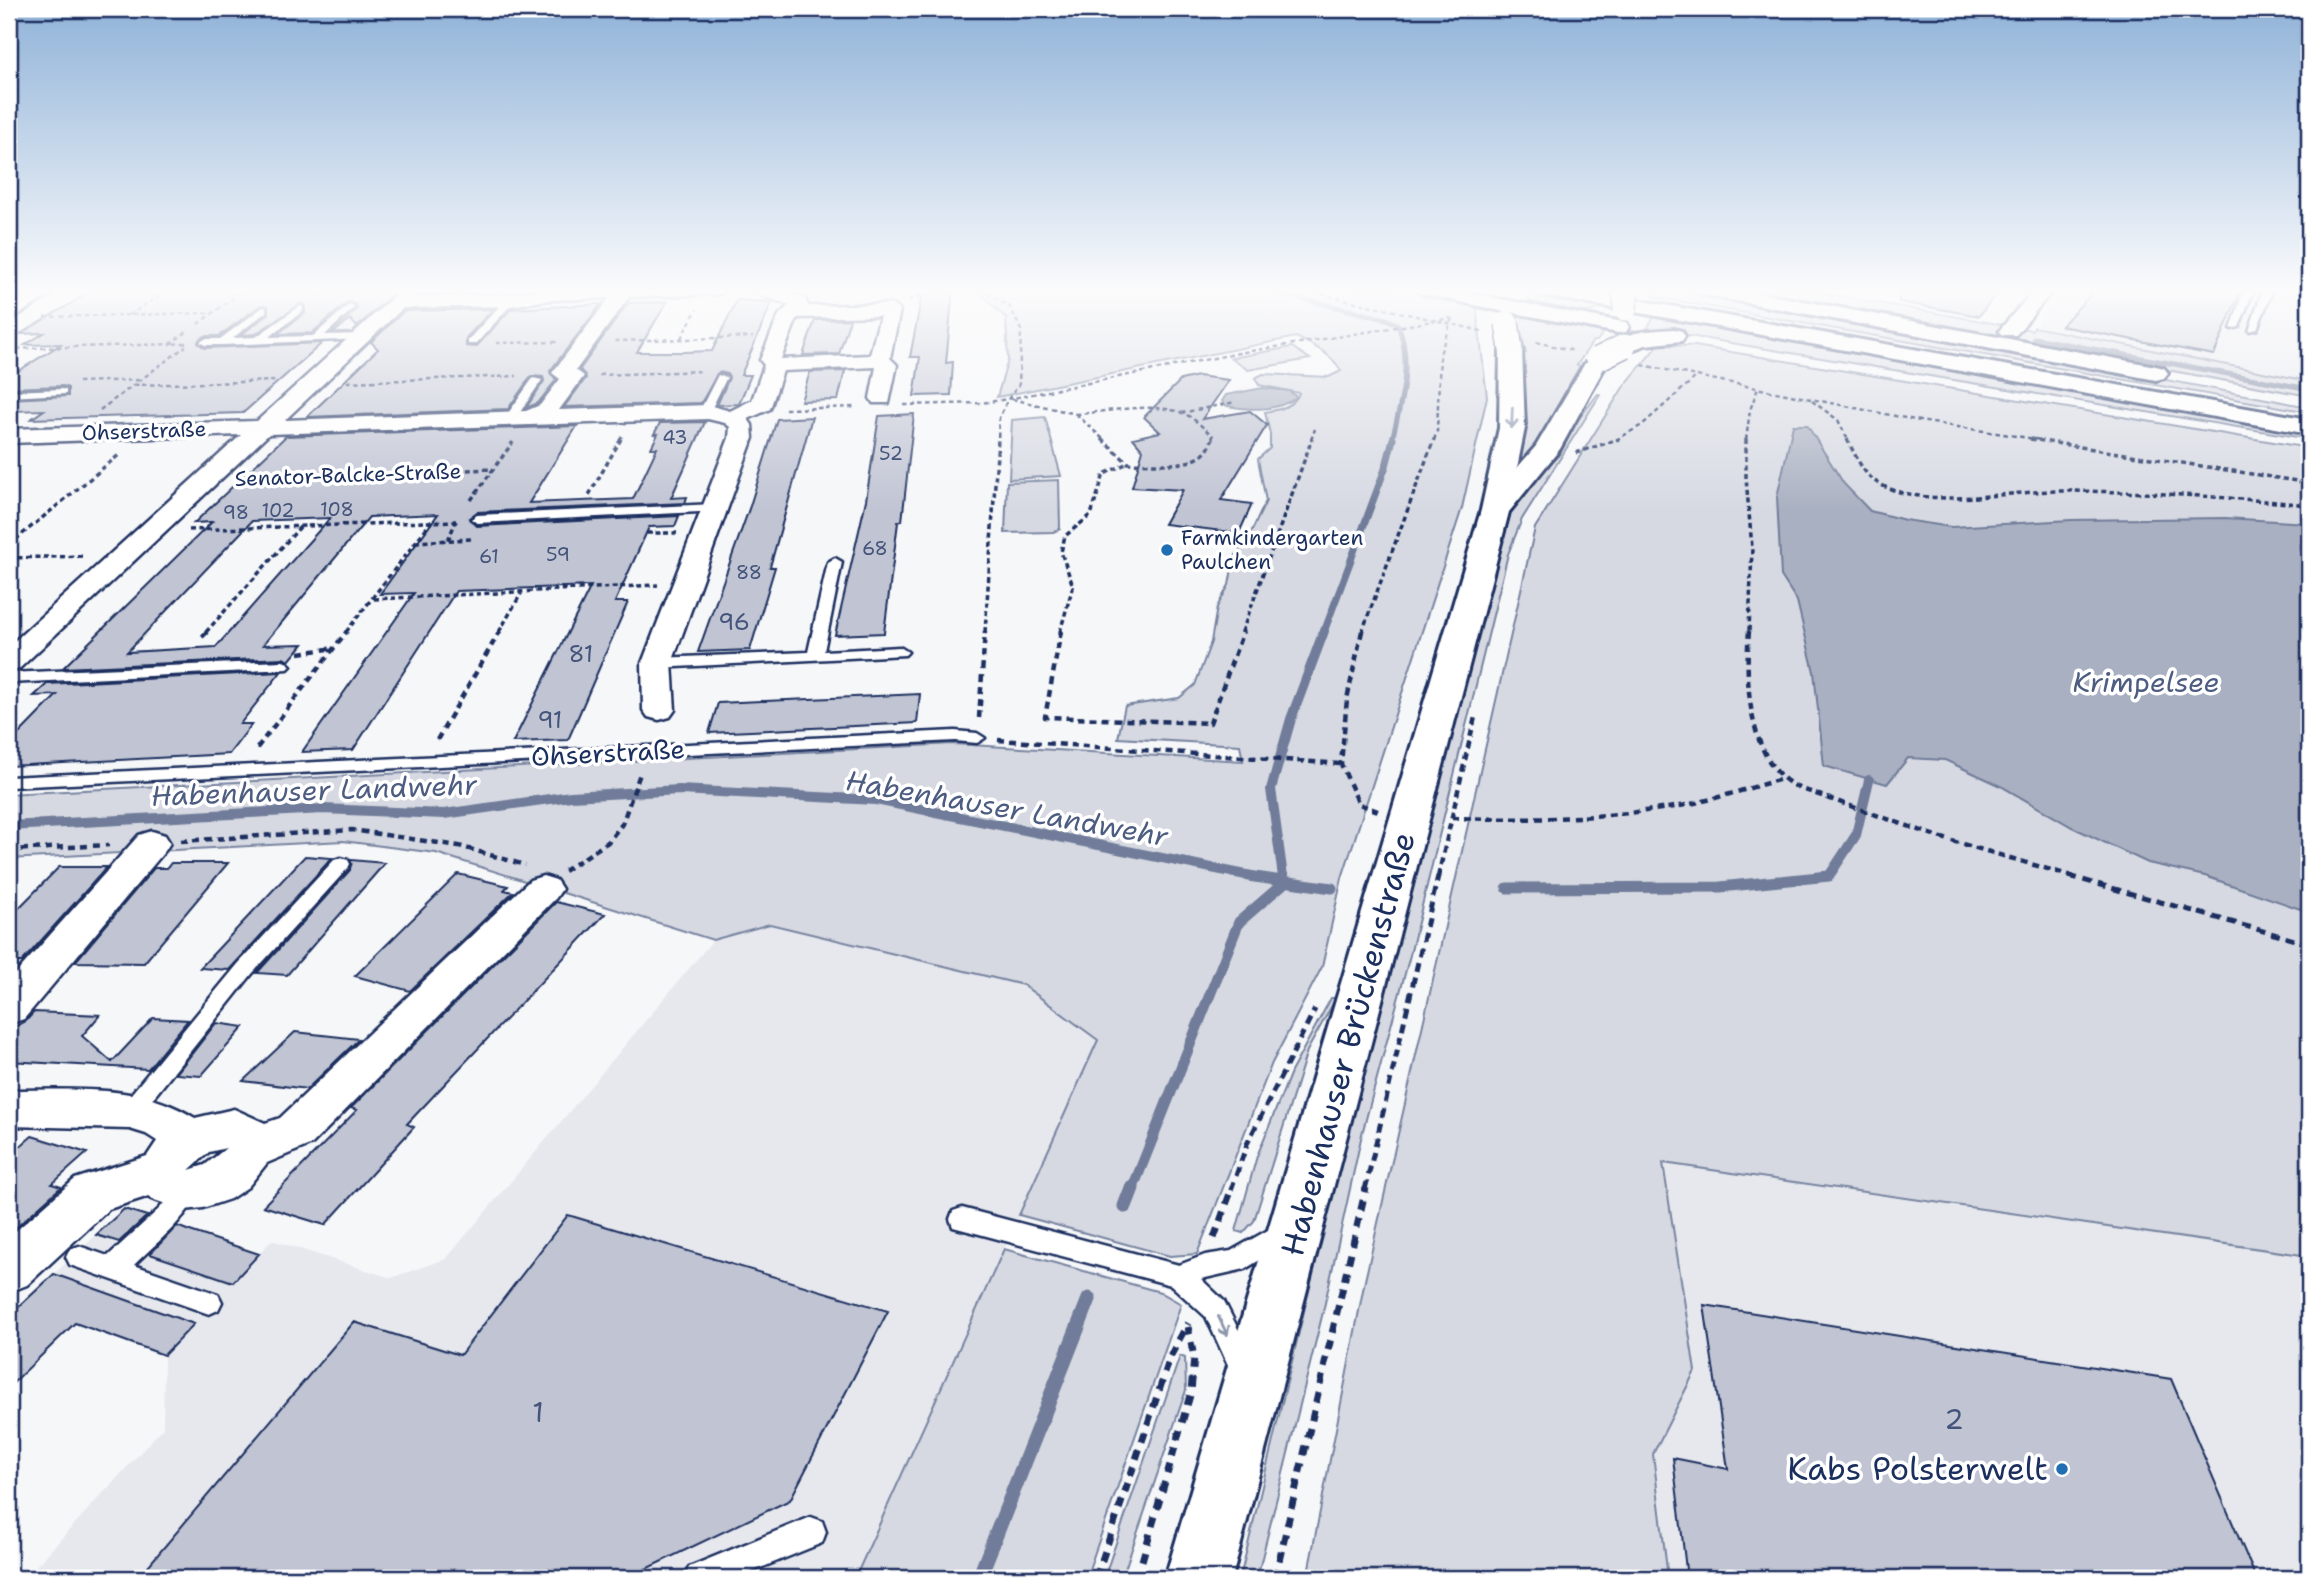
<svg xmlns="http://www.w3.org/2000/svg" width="2318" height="1587" viewBox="0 0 2318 1587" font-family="'Shantell Sans',sans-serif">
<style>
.built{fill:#e6e8ee}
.green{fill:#d6d9e2;stroke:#7884a0;stroke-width:2}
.water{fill:#a9b0c1;stroke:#707c99;stroke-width:2}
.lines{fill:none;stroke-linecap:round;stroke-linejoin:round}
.stream-far4{stroke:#707c99;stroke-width:5}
.stream-far3{stroke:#707c99;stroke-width:7}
.stream-far2{stroke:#707c99;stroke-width:10}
.stream-far1{stroke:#707c99;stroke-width:11}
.stream{stroke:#707c99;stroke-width:15}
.building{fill:#c0c4d3;stroke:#1b2f5e;stroke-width:2;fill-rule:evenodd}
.service-casing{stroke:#1b2f5e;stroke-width:5}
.minor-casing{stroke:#1b2f5e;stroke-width:5}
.tertiary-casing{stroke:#1b2f5e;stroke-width:6}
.primary-casing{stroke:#1b2f5e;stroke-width:6}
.trunk-casing{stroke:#1b2f5e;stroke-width:6}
.path-far4{stroke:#1b2f5e;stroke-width:2.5;stroke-dasharray:4.5 3.5;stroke-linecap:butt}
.path-far3{stroke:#1b2f5e;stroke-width:3.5;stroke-dasharray:5 3.5;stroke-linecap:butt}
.path-far2{stroke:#1b2f5e;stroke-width:4.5;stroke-dasharray:7 5;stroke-linecap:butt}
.path-far1{stroke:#1b2f5e;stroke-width:5;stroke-dasharray:9 6;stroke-linecap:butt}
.path{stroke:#1b2f5e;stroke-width:7;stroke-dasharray:10 8;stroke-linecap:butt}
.service{fill:#fff;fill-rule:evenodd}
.minor{fill:#fff;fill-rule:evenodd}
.tertiary{fill:#fff;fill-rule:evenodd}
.primary{fill:#fff;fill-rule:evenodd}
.trunk{fill:#fff;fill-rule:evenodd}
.primary-bridge-casing{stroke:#1b2f5e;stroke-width:26;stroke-linecap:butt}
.trunk-bridge-casing{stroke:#1b2f5e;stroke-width:26;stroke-linecap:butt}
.primary-bridge{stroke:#fff;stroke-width:23}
.trunk-bridge{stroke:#fff;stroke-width:23}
.oneway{stroke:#8d97ae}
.poi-dot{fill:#1f6fb2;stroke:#fff;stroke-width:2.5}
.labels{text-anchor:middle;stroke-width:7;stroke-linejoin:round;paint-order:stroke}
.far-number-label{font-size:19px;fill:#44547b}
.far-street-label{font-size:21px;fill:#1b2f5e;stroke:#fff}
.far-poi-label{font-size:21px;fill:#1b2f5e;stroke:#fff;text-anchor:start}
.number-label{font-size:23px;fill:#44547b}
.street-label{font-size:26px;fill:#1b2f5e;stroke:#fff}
.water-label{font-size:28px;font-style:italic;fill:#4d5c81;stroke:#fff}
.near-number-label{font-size:28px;fill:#44547b}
.near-street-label{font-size:32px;fill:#1b2f5e;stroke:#fff}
.near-poi-label{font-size:32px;fill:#1b2f5e;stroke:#fff;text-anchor:end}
</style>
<rect width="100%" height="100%" fill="#f6f7f9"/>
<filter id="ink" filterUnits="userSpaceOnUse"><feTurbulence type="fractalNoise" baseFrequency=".0143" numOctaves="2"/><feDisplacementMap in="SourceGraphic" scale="14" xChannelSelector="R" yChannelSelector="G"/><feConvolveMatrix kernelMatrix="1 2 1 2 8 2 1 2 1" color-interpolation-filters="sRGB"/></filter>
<g filter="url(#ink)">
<path class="built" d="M2063 289H2309V381L2034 327Z
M376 306 337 341H327L319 347 193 351 194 346 202 339 242 310Z
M687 497 675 526 467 534 487 504Z
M770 924 1023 985 1099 1040 855 1578H25L163 1428 164 1356 22 1304 124 1209 259 1254 272 1240 391 1278 446 1259 713 940Z
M1662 1162 2309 1256V1578H1668L1653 1454 1695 1371Z"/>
<path class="green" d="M972 289H1407L1476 304 1487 397 1462 508 1342 878 1322 967 1272 1063 1197 1254 1170 1256 1019 1215 1098 1040 1023 985 770 924 713 940 436 853 343 841 9 859V794L953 744 1243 761 1240 745 1118 738 1125 706 1179 698 1195 685 1211 642 1217 607 1229 585 1234 558 1249 537 1266 501 1258 459 1270 448V434L1265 412C1278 410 1294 407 1299 393L1259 385 1255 378 1263 374 1329 377 1341 371C1331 353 1314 346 1296 337L997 397 1008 360 1006 318 978 291Z
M1652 289H1683L2309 407V412L1654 297Z
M1724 289H1800L2032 330 2034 327 2309 381V396Z
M1526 293 1605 307C1583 317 1549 312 1529 300Z
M1516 311 1607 327 1597 341H1593L1577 365 1580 366C1560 397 1548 433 1523 461L1519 462 1525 422 1522 353H1526Z
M1655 314 2309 432V439L1647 329Z
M1658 345 1695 346 2309 448V1256L1663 1163 1695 1371 1653 1454 1668 1578H1307L1364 1285 1535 528 1624 386Z
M1292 347 1310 359 1248 370 1231 358Z
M1598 394 1600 395 1522 519 1508 554 1410 955 1362 1134 1323 1312 1257 1578H1240L1336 1178 1509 510 1530 483 1559 455 1577 421Z
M1045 417 1061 476 1009 479 1012 420Z
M1059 480 1060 529 1053 532 1005 533 1007 482Z
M1331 998H1336L1307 1051 1254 1221 1243 1233 1236 1231 1257 1156 1291 1072Z
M1004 1249 1160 1292 1181 1304 1086 1578H855Z
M1180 1356 1185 1358 1186 1390 1122 1578H1104Z"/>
<path class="water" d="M1263 388 1289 391 1297 397C1276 412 1251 410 1227 406L1222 401 1226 395Z
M1793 425H1807L1844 484 1870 511 1905 520 1951 527 2071 520 2225 518 2309 523V912L2205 876 2148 863 2072 827 1999 785 1945 760 1908 758 1887 784 1824 766 1814 672 1797 601 1781 576 1777 497Z"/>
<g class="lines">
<path class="stream-far4" d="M1261 289 1386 319 1398 325C1413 362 1401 403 1392 440
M2034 338 2309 389"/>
<path class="stream-far3" d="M1324 632 1386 466 1393 439"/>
<path class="stream-far2" d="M9 826 323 809 444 814 571 796 680 790 876 800 1256 877
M1283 877 1271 789 1291 719 1324 631
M1816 877 1829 876 1856 835 1869 780"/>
<path class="stream-far1" d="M1248 876 1332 888
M1283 876 1284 883
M1507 888 1720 887 1829 876
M1132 1190 1239 922 1284 883"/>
<path class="stream" d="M1125 1206 1132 1188
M979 1578 1089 1299"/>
</g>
<path class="building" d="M95 289H398L357 327 350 319 335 332H332L357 309 356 305 348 302 312 333 277 334 305 313V305L301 304 255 334 241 335 268 314V306L261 305 219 336H205L199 340 198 343 205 348 322 343 243 413 31 419 44 410 9 411V399L68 396V388L63 386 9 388V377L61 344 25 345 44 333 20 334Z
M425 289H474L470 293 421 294Z
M923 289H953L946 363 953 362 951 395 914 396 920 357H910Z
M1900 289H2000L1979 316 1899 302Z
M2096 289H2241L2214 355 2061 326Z
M737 300 772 302 741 375H751L739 404 717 405 729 378 728 374 719 372 701 403 564 407 586 378 580 369 628 303 667 302 637 352H685L712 351Z
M601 304 550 371 556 380 538 403 526 408 544 381 543 377 531 376 508 409 307 417 378 349 371 342 404 311 493 309 466 338V346L476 347 511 309Z
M850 319 839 354 803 355 815 320Z
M845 371 838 400 801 401 810 372Z
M1198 376 1229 380 1202 419 1250 411 1267 425 1221 500 1252 504 1239 533 1164 524 1183 490 1132 487 1143 450 1133 438 1160 432 1144 417 1181 380Z
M914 414 902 521 898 522 884 633 835 635 866 500 879 416Z
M812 417 770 567H775L750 650 698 652 750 506 777 419Z
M705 422 671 498 687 497 685 503 477 512 469 518 477 526 679 516 675 526 649 527 615 602H628L568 740 513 742 591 586 456 591 353 750 302 752 414 593 380 594 438 514 369 517 263 645 303 644 289 661 283 658 63 668 212 522 194 523 286 436 577 426 529 503 633 499 657 448H651L658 434H654L660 423ZM330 518 216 647 127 652 252 521Z
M281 672 240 724H252L229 754 9 766V744L57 695 34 696 47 684Z
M920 694 917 723 709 733 718 703Z
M305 856 332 858 229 970 200 968Z
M351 860 385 863 287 975 257 973 350 870Z
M171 863H228L144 963 75 962 154 868H167Z
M59 867H107L22 962H9V918Z
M458 874 508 886 504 890 513 892 410 991 355 976Z
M556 902 605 914 407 1124 414 1127 325 1225 263 1206 357 1110 351 1108Z
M34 1012 100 1015 82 1036 112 1062 153 1018 188 1020 148 1069 9 1061V1030L26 1021Z
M216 1023 244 1027 201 1076 176 1074Z
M295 1032 359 1039 307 1089 243 1081Z
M32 1136 87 1153 52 1184 61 1187 9 1234V1156Z
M124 1209 147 1216 119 1242 96 1235Z
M568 1215 888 1311 790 1500 627 1578H138L354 1322 460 1355Z
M177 1226 187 1230 259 1254 233 1282 150 1254Z
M54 1274 194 1324 164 1355 75 1323 9 1387V1316Z
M1704 1305 2171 1379 2256 1578H1687L1673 1458 1728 1469Z"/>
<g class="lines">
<g class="service-casing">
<path id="service" d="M2244 289H2254L2239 327 2231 329Z
M2263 289H2273L2257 329 2249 331Z
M507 298 515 300 476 344H468V340Z
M350 304 355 307 353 309 325 335 360 334 364 335V339L222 345H205L200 342 205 339H220L263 307 266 308V312L233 338 256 337 300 306 303 307V311L269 337 313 336Z
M718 375 727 377 709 414H701L699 412Z
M533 378 542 380 514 421H506L504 419Z
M62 389 66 390V394L9 397V391Z
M715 504 721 508 720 511 477 523 471 519 477 515Z
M835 558 842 562 824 651 900 647 908 652 905 655 657 668 649 663 657 658 808 652 828 562Z
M283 661 288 663 291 666 288 669 9 683V673Z
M955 731 977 733 985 738 977 743 955 741 9 787V777Z
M341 858 348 860 350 864 348 868 252 974 138 1117 130 1120 122 1117 119 1111 122 1105 238 964 334 860Z
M187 1181 196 1184 199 1191C185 1221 157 1242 134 1265L218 1294 222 1302 218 1310 209 1314 70 1265 66 1257 70 1249 79 1246 108 1256 160 1208 178 1184Z
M962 1208 1179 1265 1205 1255 1231 1251 1284 1221 1293 1224 1296 1232 1293 1240 1245 1269 1201 1279 1224 1301 1258 1369 1254 1378 1244 1382 1234 1378 1206 1317 1171 1285 953 1227 950 1219 953 1211Z
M811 1517 822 1521 826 1532 822 1543 736 1578H685L689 1567Z"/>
</g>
<g class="minor-casing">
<path id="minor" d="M402 289H422L415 297 510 294 548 289H728L719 294 629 297 576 370 584 376 559 410 708 405 730 411 752 400 764 365 760 360 779 315 789 305 755 293 752 289H778L805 298 808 306 891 304 900 310 890 358 897 365 889 403H873L870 398 876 367 783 371 770 409 748 419 752 425 753 438 672 663 675 710 670 717 659 720 648 717 643 710 642 663 729 438 730 427 725 423 708 419 269 434 20 668 9 671V646L241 435 9 443V429L257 421ZM609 298 552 373 560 379 540 405 526 411 285 420 403 308 510 306 550 300ZM880 316 870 355 781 359 797 318Z
M2035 289H2054L2016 335H2002L1999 331 2002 327Z
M152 831 165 835 170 843 165 851 24 1019 9 1024V981L139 835Z
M543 876 556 880 562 889 556 898 312 1144 267 1163 248 1187 230 1199 203 1208 184 1210 151 1199 149 1196 109 1209 27 1285 9 1292V1237L75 1179 147 1156 157 1141 146 1134 130 1129 9 1126V1090C71 1090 140 1083 195 1118L234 1109 265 1123 280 1118 530 880ZM226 1148 205 1165 189 1170 209 1152Z"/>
</g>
<g class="tertiary-casing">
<path id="tertiary" d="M35 289H59L16 316 9 318V304Z"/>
</g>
<g class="primary-casing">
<path id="primary" d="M1506 300 1618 321 1626 322 1629 327 1626 332 1618 333 1499 310 1496 306 1499 302Z
M1511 343 1519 345 1522 350 1525 428 1517 468 1536 446 1585 363H1601L1604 368 1560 449 1509 512 1232 1578H1165L1481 510 1499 428 1500 350 1503 345Z"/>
</g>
<g class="trunk-casing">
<path id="trunk" d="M1417 289H1454L1513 302 1516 306 1513 310 1506 312 1420 293Z
M1531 289H1574L2309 419V434L1541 295 1534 293Z
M1696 289H1738L2156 366 2164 368 2168 373 2164 378 2156 380 1706 295 1699 293Z
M1674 329 1682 331 1685 336 1682 341 1645 345 1624 353 1616 351 1613 346C1625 329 1656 331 1674 329Z"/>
</g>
<path class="path-far4" d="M981 289 1010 307 1021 330 1019 385 1008 399 999 418 998 440
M1298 289 1482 331
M314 297 325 289
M909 300 941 289
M129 315 170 289
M44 317 210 313
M198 324 245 289
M681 338 697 309
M615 341 753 337
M1536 342 1575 351
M186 343 170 344 188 331
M496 343 558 342
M9 349 170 344
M1642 365 1920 421 2041 440
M599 375 703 371
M78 382 140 380
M347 382 517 376
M134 385 276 381
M1012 399 1076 414
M1812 401 1838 420 1848 440
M904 405 981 403 1008 399 1239 353 1451 318
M785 409 857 407
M100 410 186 346
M1181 413 1235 402
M1076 414 1104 440
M1076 414C1107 412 1145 403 1176 411 1191 414 1202 427 1213 436L1212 440
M620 440 622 436
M1311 440 1315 429
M1434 440 1437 431 1440 354 1452 318
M1616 440 1642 425 1696 377
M1746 440 1750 410 1758 388"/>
<path class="path-far3" d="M1102 439 1128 463C1155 463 1206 472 1212 439
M1746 439V478L1752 548 1749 632
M1847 439C1862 468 1866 483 1900 492 1952 506 2007 491 2059 491 2142 491 2226 497 2309 505
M2030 439 2309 483
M1576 453 1619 439
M246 479 493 469
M589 495 621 439
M471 500 513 442
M189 530 456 521
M647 533H677
M448 540 456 521
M415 542 471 539
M9 545 119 455
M9 558 85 556
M374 599 658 585
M206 632 300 527
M346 632 431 522
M499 632 522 592
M985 632 998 439
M1060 632 1073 586 1061 552 1065 536 1091 515 1104 474 1128 463
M1242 632 1312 439
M1362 632 1434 439"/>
<path class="path-far2" d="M1061 631 1045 717 1210 723 1243 631
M1362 631 1347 699 1341 764 1359 804 1378 811
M1749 631C1745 678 1747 765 1799 788L1942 838 2075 877
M202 637 208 631
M299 653 335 648
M979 718 985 631
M437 740 500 631
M998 740 1341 764
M257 748 347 631
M1452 818C1524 820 1595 819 1667 808 1706 803 1744 789 1782 779
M181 841 352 830 459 846 525 865
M9 850 109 845
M564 871 608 842 622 824 641 771
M1438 877 1475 717"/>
<path class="path-far1" d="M2069 876 2309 944
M1231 1190 1247 1144 1315 1009
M1365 1190 1438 876"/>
<path class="path" d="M1214 1238 1232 1188
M1096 1578 1171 1355 1188 1323
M1137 1578 1191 1392 1194 1357 1188 1327
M1275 1578 1366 1188"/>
<use href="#service" class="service"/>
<use href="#minor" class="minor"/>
<use href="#tertiary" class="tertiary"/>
<use href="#primary" class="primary"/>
<use href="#trunk" class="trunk"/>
<g class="primary-bridge-casing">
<path id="primary-bridge" d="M1625 309 1626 289
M1507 323 1511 350"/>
</g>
<g class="trunk-bridge-casing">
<path id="trunk-bridge" d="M1598 359 1624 346"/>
</g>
<use href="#primary-bridge" class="primary-bridge"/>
<use href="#trunk-bridge" class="trunk-bridge"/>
</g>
<defs><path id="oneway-shaft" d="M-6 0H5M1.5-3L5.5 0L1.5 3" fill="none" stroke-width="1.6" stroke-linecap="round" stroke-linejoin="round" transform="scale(1.75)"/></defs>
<g class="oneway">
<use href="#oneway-shaft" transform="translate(1512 418) rotate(92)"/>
<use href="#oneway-shaft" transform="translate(1223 1326) rotate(64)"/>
</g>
</g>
<linearGradient id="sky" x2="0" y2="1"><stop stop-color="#8fb2d8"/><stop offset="0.57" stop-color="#fbfbfc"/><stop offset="1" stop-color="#fbfbfc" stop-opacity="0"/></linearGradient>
<rect width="2318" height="511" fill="url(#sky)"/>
<g class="poi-dot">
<circle cx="1167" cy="550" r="7"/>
<circle cx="2062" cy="1469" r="7"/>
</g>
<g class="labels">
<g class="far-number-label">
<text x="675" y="444">43</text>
<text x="891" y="460">52</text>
<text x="337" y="516">108</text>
<text x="278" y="517">102</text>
<text x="236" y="519">98</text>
<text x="875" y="555">68</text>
<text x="558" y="561">59</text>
<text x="489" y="563">61</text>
<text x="749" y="579">88</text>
</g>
<g class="far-street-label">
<text transform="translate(144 431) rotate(-2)" y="7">Ohserstraße</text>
<text transform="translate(348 475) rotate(-2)" y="7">Senator-Balcke-Straße</text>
</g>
<g class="far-poi-label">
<text x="1181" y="545">Farmkindergarten<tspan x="1181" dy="24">Paulchen</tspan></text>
</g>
<g class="number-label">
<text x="734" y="630">96</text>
<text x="581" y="662">81</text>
<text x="550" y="728">91</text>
</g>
<g class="street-label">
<text transform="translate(608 753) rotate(-3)" y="9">Ohserstraße</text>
</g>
<g class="water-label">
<text x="2146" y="692">Krimpelsee</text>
<text transform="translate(314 790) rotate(-2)" y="10">Habenhauser Landwehr</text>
<text transform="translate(1007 808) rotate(10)" y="10">Habenhauser Landwehr</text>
</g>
<g class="near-number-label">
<text x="538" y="1422">1</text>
<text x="1954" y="1429">2</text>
</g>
<g class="near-street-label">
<text transform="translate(1348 1044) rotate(-75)" y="11">Habenhauser Brückenstraße</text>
</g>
<g class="near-poi-label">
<text x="2048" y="1480">Kabs Polsterwelt</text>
</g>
</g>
<rect width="2318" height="1587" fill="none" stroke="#fff" stroke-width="35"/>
<rect x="18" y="18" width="2283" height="1552" fill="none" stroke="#1b2f5e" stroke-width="2.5" filter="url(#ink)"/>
</svg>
